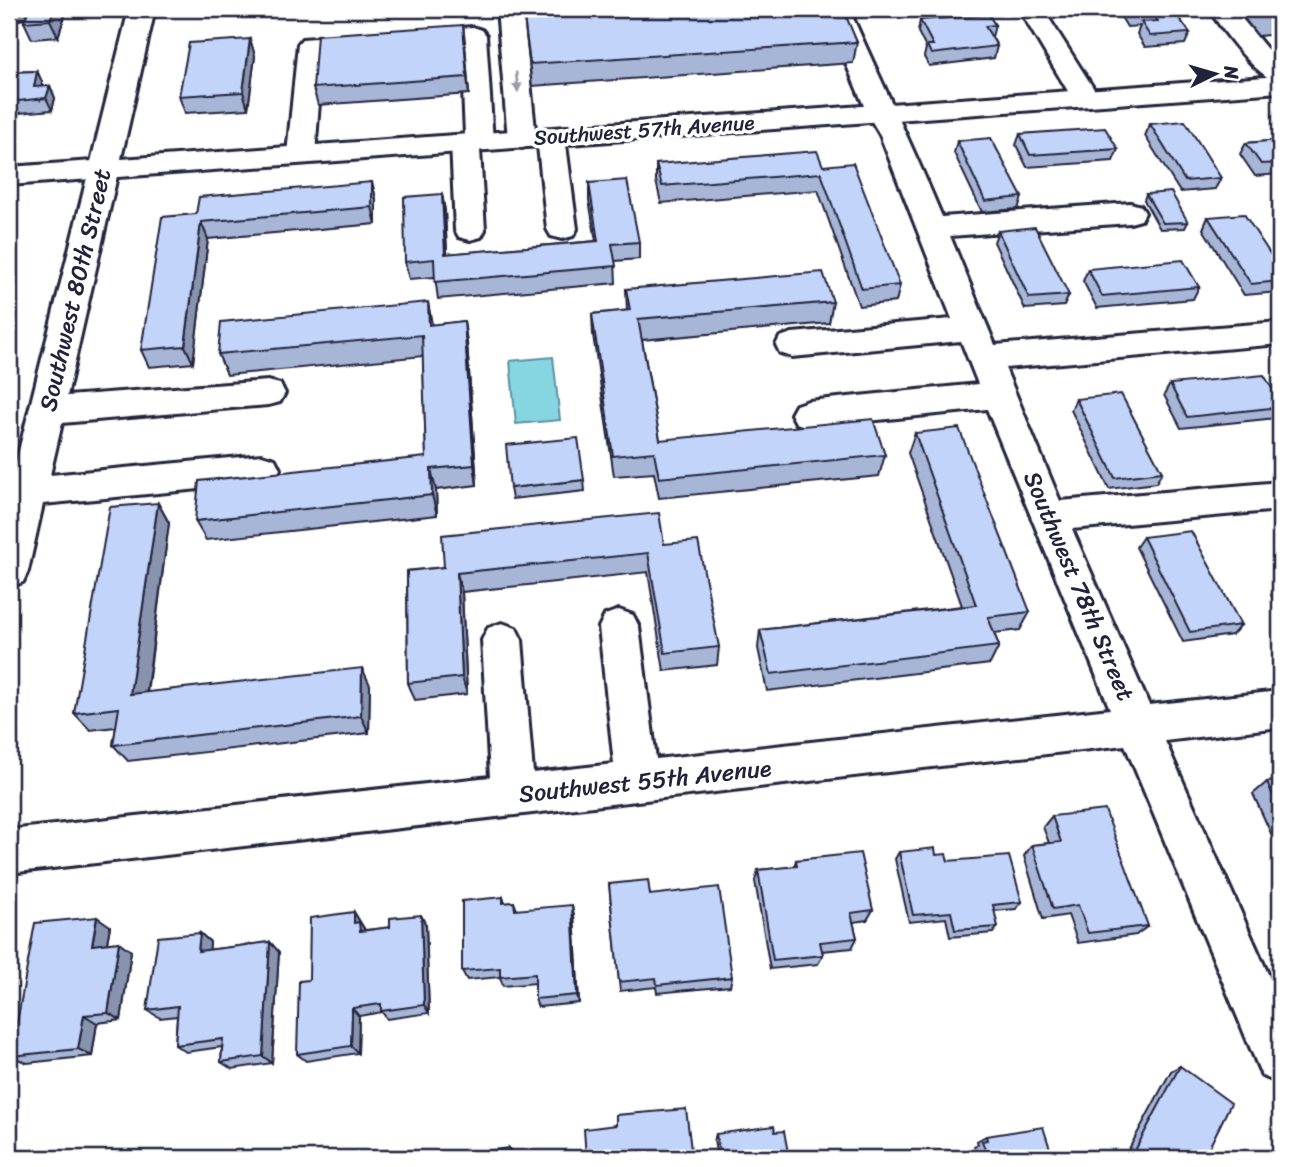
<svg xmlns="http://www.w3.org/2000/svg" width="1289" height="1167" viewBox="0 0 1289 1167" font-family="Sriracha,sans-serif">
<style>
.water{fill:#86d6e2;stroke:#5e8e9f;stroke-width:2}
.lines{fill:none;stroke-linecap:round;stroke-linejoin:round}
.minor-casing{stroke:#22223b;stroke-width:6}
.major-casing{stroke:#22223b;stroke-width:6}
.minor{fill:#fff;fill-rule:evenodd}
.major{fill:#fff;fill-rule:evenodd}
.wall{fill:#a7b6d7;stroke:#22223b;stroke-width:2}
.shaded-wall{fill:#8894af;stroke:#22223b;stroke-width:2}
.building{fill:#c2d4fa;stroke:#22223b;stroke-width:2}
.oneway{fill:#9c9ca7}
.labels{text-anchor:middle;stroke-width:7;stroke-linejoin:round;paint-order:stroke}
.far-street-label{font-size:21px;fill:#22223b;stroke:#fff}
.street-label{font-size:24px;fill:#22223b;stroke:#fff}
</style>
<rect width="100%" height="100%" fill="#fff"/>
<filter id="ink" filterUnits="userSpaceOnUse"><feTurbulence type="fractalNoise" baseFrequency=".0143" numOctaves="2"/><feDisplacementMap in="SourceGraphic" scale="14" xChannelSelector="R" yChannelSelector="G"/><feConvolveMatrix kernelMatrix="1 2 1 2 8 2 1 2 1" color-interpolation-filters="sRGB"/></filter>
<g filter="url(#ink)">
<path class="water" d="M553 357 560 420 516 424 510 361Z"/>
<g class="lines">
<g class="minor-casing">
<path id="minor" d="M129 9H155L67 396 268 381 280 384 285 393 280 402 268 405 62 423 50 475 262 455 275 459 280 469 275 479 262 483 43 504 28 571 23 582 9 587V491Z
M497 9H522L523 18 576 14 585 17 589 22 585 27 525 33 536 139 532 145 522 148 512 145 508 139Z
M823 9H849C880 79 913 147 942 217L1130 203 1141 206 1145 213 1141 220 1130 223 950 236 995 345 1280 322V344L1005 368 1060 501 1280 482V510L1072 529 1149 705 1280 691V727L1165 741 1280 1001V1083L1262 1076 1125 745 9 873V830L490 777 482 640 488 628 502 623 516 628 522 640 533 773 614 764 599 627 605 615 619 610 633 615 639 627 656 759 1110 709 987 409 808 427 796 423 791 414 796 405 808 401 978 384 961 341 792 357 780 353 776 345 780 337 792 333 952 319 880 135 867 113Z
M1019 9H1043L1099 97 1095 103 1085 105 1075 103Z
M1209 9H1234L1266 48 1280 61V83C1256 77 1222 30 1209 9Z
M473 27 482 30 486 35 493 142 489 148 480 150 485 230 481 237 470 240 459 237 455 230 451 143 455 137 465 135 461 43 323 51 315 154 311 160 301 163 291 160 287 154 298 44 302 39Z
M551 129 561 131 565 137 577 229 573 236 562 239 551 236 547 229 537 137 541 131Z"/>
</g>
<g class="major-casing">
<path id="major" d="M1280 76V92L9 185V167Z"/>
</g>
<use href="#minor" class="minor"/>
<use href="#major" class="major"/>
</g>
<path class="wall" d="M9 9H68H67L58 37 32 39 24 22 25 19 9 21Z
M202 9H271V12L204 14Z
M523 9 857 42 853 63 532 86Z
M914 9H984L982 15 995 25 992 37 997 46 994 58 929 66 924 57 926 48 918 32 920 20 937 19 932 9 915 10Z
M1124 9H1172L1190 33 1185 44 1145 47 1137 34 1140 26 1127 27 1121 17Z
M1237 9H1280V34L1258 36Z
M463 25 469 94 318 105 313 88Z
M250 39 255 56 248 109 185 113 179 96Z
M37 71 42 82V86H50L55 98 52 110 9 114V72Z
M1150 124 1221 178 1215 189 1180 192 1145 136Z
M1020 134 1118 149 1113 161 1027 167 1016 145Z
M1280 140V174L1255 176 1240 154 1246 143Z
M957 141 1022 197 1018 209 982 212 954 153Z
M656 164 823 166 900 285 896 302 859 306 818 190 661 203 656 181Z
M372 182 376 199V224L208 239 193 363 149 367 141 350 196 214Z
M589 183 639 242V259L615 261 616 283 438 299 435 277 409 279 405 262 442 194 445 211 447 254 596 241 589 200Z
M1146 194 1188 222 1185 228 1160 229 1144 200Z
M1208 217 1280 269V292L1244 295 1203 229Z
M998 231 1069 295 1064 306 1025 309 994 242Z
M1088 269 1199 287 1193 299 1097 308 1083 281Z
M626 289 833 302 829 323 642 340 660 440 885 455 879 476 659 498 654 473 614 476 593 335 592 314 627 311Z
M464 321 467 343 477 485 436 490 437 515 206 540 195 521 426 457 423 356 227 375 218 354 432 325Z
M1170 384 1280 402V412L1276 418 1181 428 1164 395Z
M1076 399 1162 472 1156 483 1109 489 1071 410Z
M915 433 1030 612 1020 630 994 633 999 646 990 664 767 691 758 648 760 630 962 606 908 453Z
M584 480 585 491 512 499 510 488Z
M158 503 169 523 147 693 370 685 369 733 128 761 113 745 116 727 90 730 74 713Z
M1143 537 1241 625 1232 635 1183 642 1136 547Z
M664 544 719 647 717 665 664 671 648 572 462 592 467 694 415 700 408 683 407 571Z
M1279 585H1280V613L1271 595Z
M1280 781V853L1253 794 1267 782Z
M1052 816 1148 926 1136 935 1078 943 1068 915 1043 919 1024 856 1032 845 1049 843 1043 827Z
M899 852 936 855 1022 902 1016 909 994 911 998 927 993 933 950 937 946 918 909 922 895 859Z
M796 860 873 910 867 920 853 922 857 938 852 948 822 951 823 955 818 964 770 969 755 881 758 870 794 867Z
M609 884 650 895 732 977 730 986 657 993 656 987 620 991Z
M503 897 505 903 514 902 517 910 574 915 579 1003 538 1007 535 999V983L503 986 500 977 467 980 462 971Z
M354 912 365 930 426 925 429 1013 387 1019 382 1012 359 1016 358 1053 306 1061 297 1054 309 980Z
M110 926 107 943 131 951 121 1020 97 1023 92 1056 27 1063 11 1056Z
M200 933 210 942 209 950 270 942 279 952 272 1063 232 1069 221 1062 222 1047 186 1052 175 1045 177 1016 160 1018 147 1010Z
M1180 1066 1204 1158H1124L1171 1071Z
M716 1134 789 1158H717L714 1140Z
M986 1136 1053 1158H971L977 1157 974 1146 978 1144 977 1141Z"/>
<path class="shaded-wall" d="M9 9H36L40 17 9 21Z
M54 9H67L58 37 50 20Z
M463 25 465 42 469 94 467 77Z
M250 39 255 56 248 109 243 92Z
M37 71 42 82 40 99 34 87Z
M50 86 55 98 52 110 46 98Z
M372 182 376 199V224L372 207Z
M442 194 445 211 448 271 445 254Z
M11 210 17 222 9 250V217Z
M201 222 208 239 193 363 185 346Z
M428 302 432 324 433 346 429 325Z
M464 321 467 343 477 485 474 465Z
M431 469 436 490 437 515 432 495Z
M158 503 169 523 144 711 130 694Z
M457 573 462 592 467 694 462 677Z
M362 668 370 685 369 733 361 716Z
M572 905 574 915 579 1003 577 995Z
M354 912 366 932V940L354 923Z
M421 915 426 925 429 1013 424 1005Z
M97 917 110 926 105 954 92 945Z
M200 933 210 942 209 961 198 951Z
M119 942 131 951 121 1020 108 1013Z
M270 942 279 952 272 1063 263 1056Z
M352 1008 359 1016 358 1053 351 1046Z
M84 1015 97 1023 92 1056 78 1049Z
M509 1148 513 1153V1158H510Z"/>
<path class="building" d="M29 9H54L50 20 24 22Z
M523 9H843L857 42 530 64Z
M1127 9H1172L1190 33 1150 36 1141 22 1158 21 1153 14 1132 16Z
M1264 9H1280V13L1269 14Z
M989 15 995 25 985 26 997 46 931 54 927 45H933L920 20Z
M463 25 467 77 313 88 317 35Z
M250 39 243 92 179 96 189 43Z
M37 71 34 87 50 86 46 98 9 102V72Z
M1185 121 1221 178 1185 181 1150 124Z
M1105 128 1118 149 1030 155 1020 134Z
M991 138 1022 197 985 201 957 141Z
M1280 140V163L1261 164 1246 143Z
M817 151 823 166 853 163 900 285 862 289 821 173 662 186 656 164Z
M627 180 639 242 612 244 616 266 435 282 434 259 405 262 404 197 442 194 445 254 598 241 589 183Z
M372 182V207L201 222 185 346 141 350 162 217 196 214 199 197Z
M1171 192 1188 222 1163 223 1146 194Z
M1244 214 1280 269V281L1251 284 1208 217Z
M1035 227 1069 295 1029 298 998 231Z
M1183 260 1199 287 1102 296 1088 269Z
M823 272 833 302 638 319 660 440 873 419 885 455 659 478 654 452 613 456 592 314 630 310 626 289Z
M428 302 429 325 464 321 474 465 431 469 432 495 195 521 199 481 426 457 422 335 218 354 221 322Z
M1264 375 1280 402V407L1187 417 1170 384Z
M1121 394 1162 472 1115 478 1076 399Z
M959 428 1030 612 988 617 999 646 771 674 760 630 976 605 915 433Z
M578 438 584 480 510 488 506 445Z
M158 503 130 694 362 668 361 716 113 745 119 708 74 713 110 507Z
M659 513 664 544 698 541 719 647 665 653 648 553 457 573 462 677 408 683 407 571 444 567 442 535Z
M1191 531 1241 625 1190 632 1143 537Z
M1280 781V811L1267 782Z
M1105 810 1148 926 1088 933 1078 905 1053 909 1032 845 1061 842 1052 816Z
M935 848 936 855 946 854 948 861 1009 856 1022 902 993 905 998 927 955 930 951 912 913 915 899 852Z
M860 853 873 910 851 913 857 938 820 942 823 955 773 960 758 870 797 866 796 860Z
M648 880 650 895 719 887 732 977 657 985 656 978 619 982 609 884Z
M503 897V903L514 902 515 910 572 905 577 995 535 999V974L500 977V968L462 971V901Z
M354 912V923L359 922 360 931 390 927V918L421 915 424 1005 381 1011V1004L352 1008 351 1046 297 1054 299 981 309 980 310 918Z
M97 917 92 945 119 942 108 1013 84 1015 78 1049 11 1056 35 923Z
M200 933 198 951 270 942 263 1056 221 1062 223 1039 175 1045 178 1006 147 1010 158 937Z
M1180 1066 1231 1103 1204 1158H1131Z
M686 1109 692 1158H586L584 1129 616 1125V1115Z
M774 1126 775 1132 784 1131 789 1158H720L716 1134Z
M1043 1127 1053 1158H972L987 1155 982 1141 987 1140 986 1136Z
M509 1148 510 1158H462V1155Z"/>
<defs><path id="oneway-solid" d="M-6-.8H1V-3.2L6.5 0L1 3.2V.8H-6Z" transform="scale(1.75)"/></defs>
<use class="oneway" href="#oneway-solid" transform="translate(517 82) rotate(85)"/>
</g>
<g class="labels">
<g class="far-street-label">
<text transform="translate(644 130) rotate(-4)" y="7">Southwest 57th Avenue</text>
</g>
<g class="street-label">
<text transform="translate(75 290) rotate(-77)" y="8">Southwest 80th Street</text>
<text transform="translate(1079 586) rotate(67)" y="8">Southwest 78th Street</text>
<text transform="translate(645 781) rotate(-6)" y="8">Southwest 55th Avenue</text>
</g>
</g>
<rect width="1289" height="1167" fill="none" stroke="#fff" stroke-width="35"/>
<rect x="18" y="18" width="1254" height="1132" fill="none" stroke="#22223b" stroke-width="2.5" filter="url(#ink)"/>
<g transform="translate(1215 74) rotate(85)" stroke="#ffffff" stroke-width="5" paint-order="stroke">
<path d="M0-5L12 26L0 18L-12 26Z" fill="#22223b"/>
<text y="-10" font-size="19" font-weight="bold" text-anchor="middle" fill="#22223b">N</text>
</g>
</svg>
